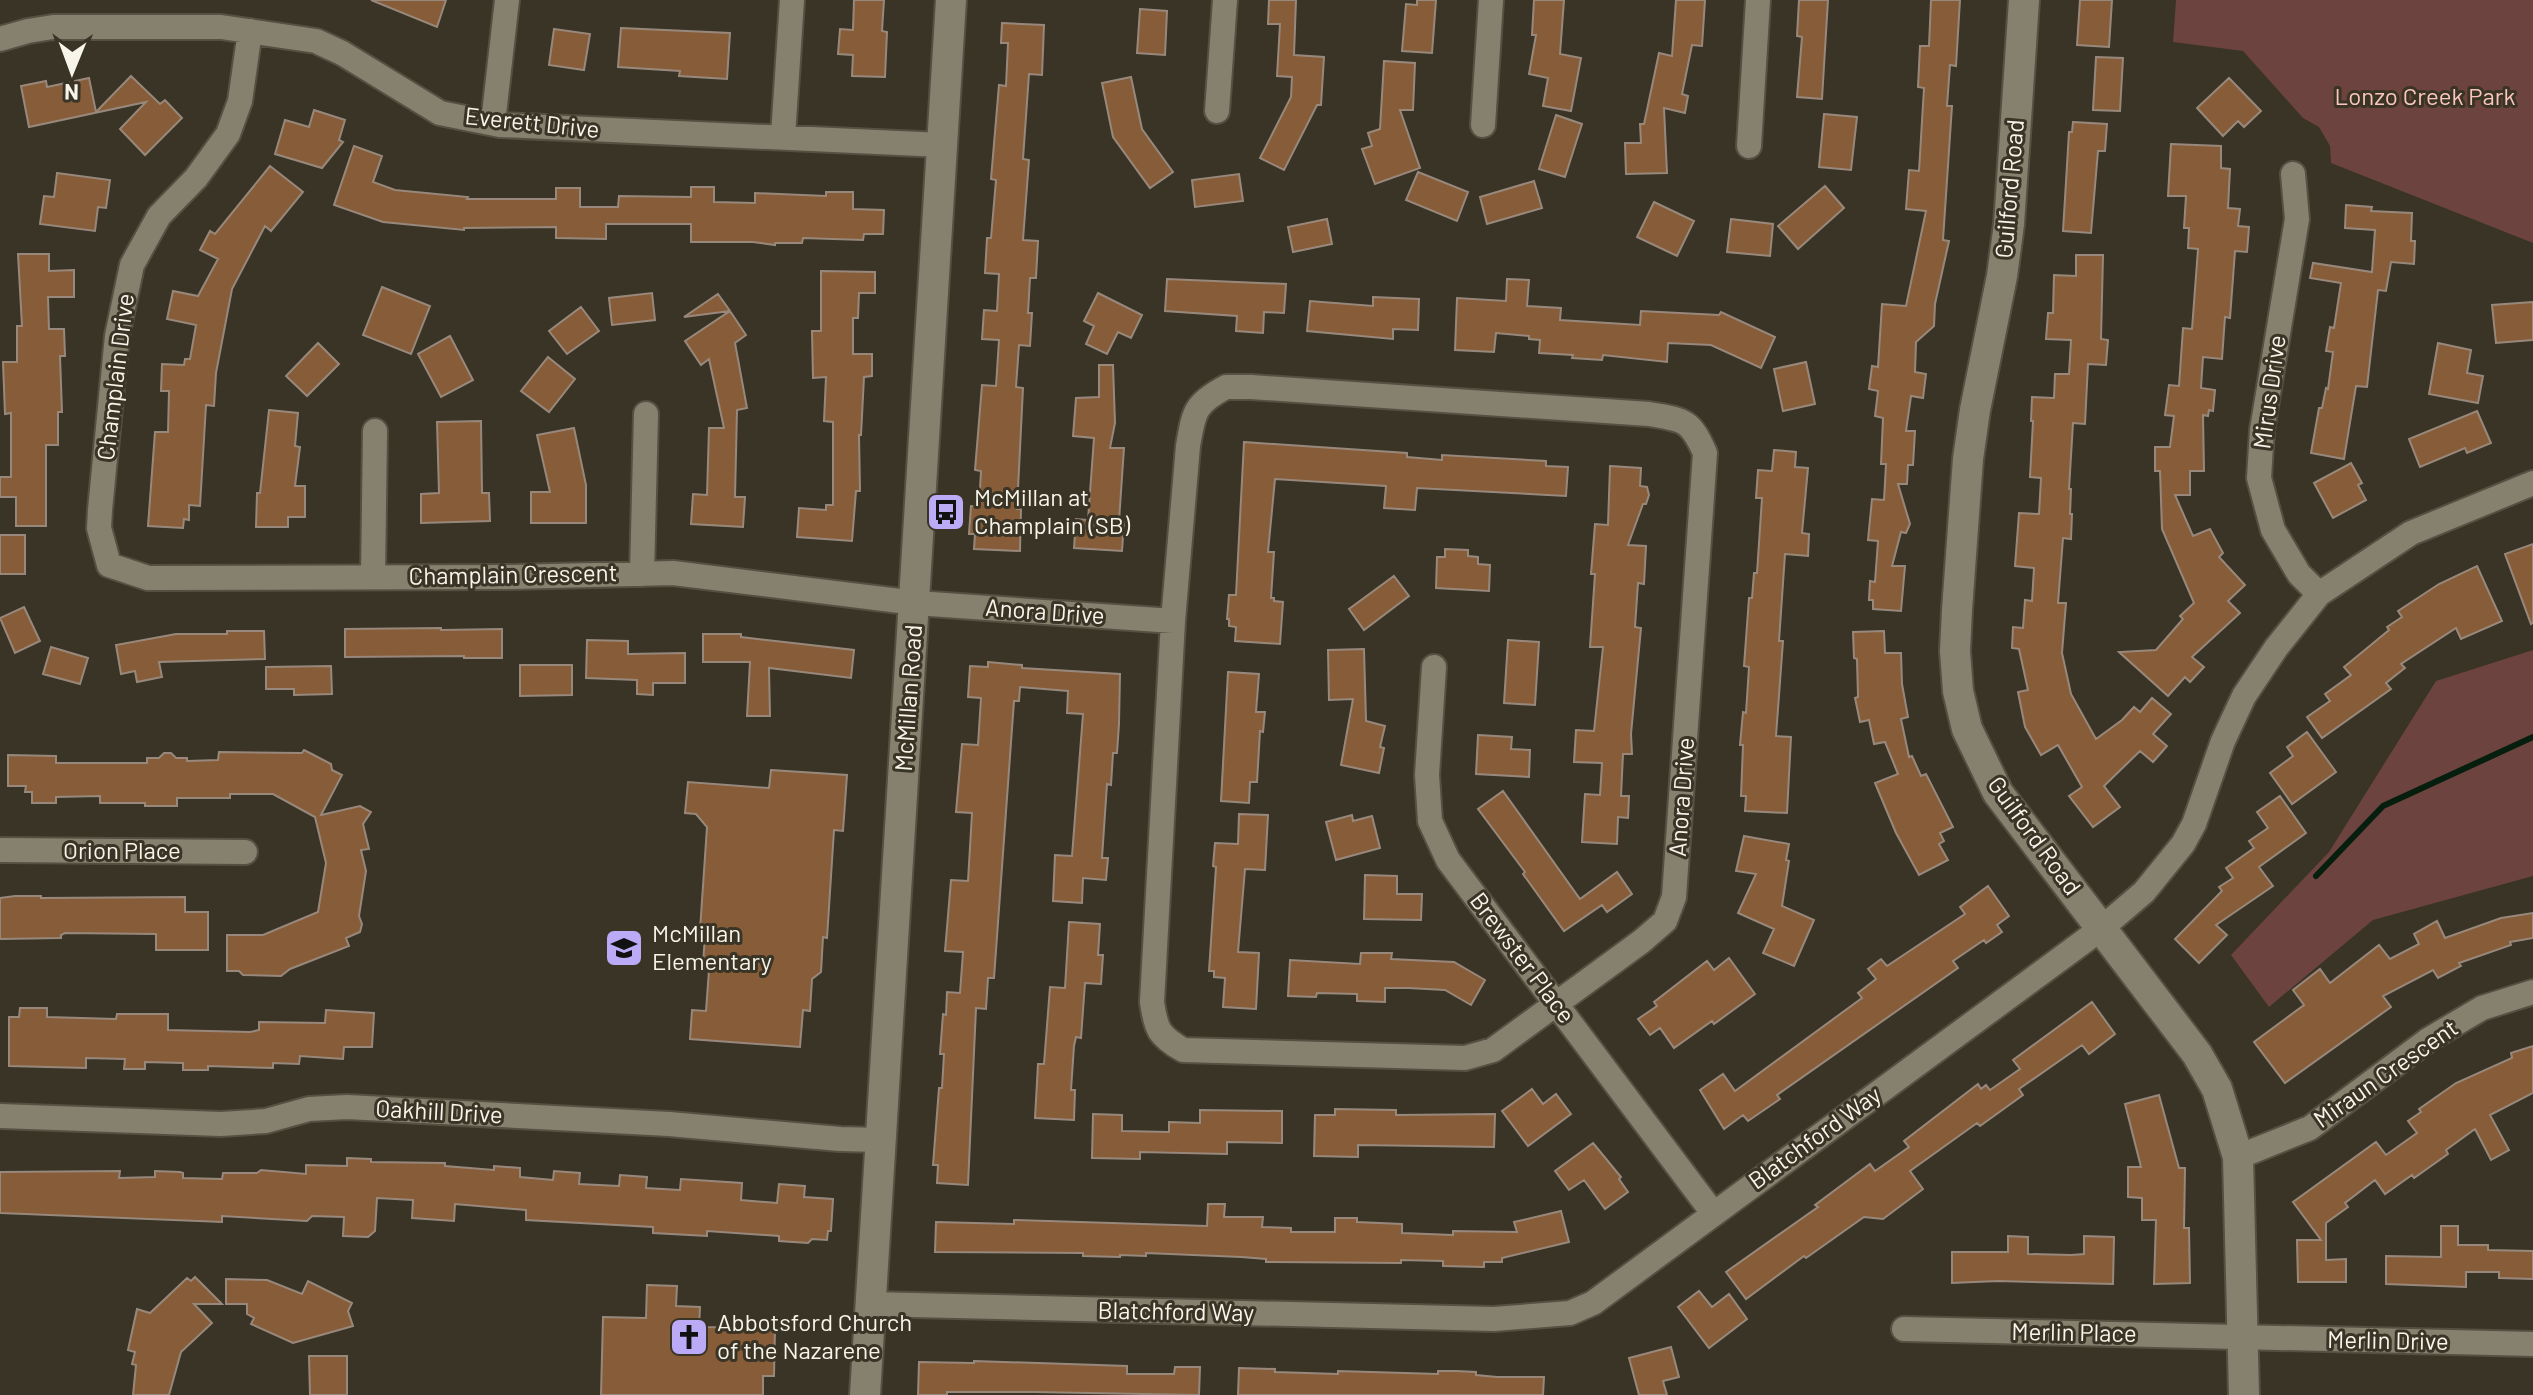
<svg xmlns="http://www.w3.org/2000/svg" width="2533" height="1395" viewBox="0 0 2533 1395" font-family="Barlow,sans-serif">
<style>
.green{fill:#6c433e}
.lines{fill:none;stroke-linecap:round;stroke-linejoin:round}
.stream{stroke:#051e0e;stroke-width:6}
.building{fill:#875c38;stroke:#98887c;stroke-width:2}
.minor-casing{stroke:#545042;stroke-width:28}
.tertiary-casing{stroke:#545042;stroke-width:34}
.minor{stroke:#86806f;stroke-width:24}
.tertiary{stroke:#86806f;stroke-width:30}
.labels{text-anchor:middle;stroke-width:6;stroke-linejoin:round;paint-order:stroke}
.park-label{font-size:24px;fill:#fcc6be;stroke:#393425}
.street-label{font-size:24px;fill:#f7f4ea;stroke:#393425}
.poi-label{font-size:24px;fill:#f7f4ea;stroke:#393425;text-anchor:start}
</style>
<rect width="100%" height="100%" fill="#393425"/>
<path class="green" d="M2176 0H2533V243L2331 163 2330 146 2319 127 2303 118 2243 51 2173 42Z
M2533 650V876L2373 920 2269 1007 2231 955 2329 852 2436 681Z"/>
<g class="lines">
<path class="stream" d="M2316 876 2383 806 2533 737"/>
</g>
<path class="building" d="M371 0H446L437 27Z
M854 0H884L882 31 887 32 885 77 852 76 853 55 838 54 840 29 853 30Z
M1269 0H1296L1294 55 1324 57 1321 105H1317L1284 170 1260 158 1291 97 1292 77 1277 76 1280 24H1268Z
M1417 0H1436L1432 53 1402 51 1406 4 1417 5Z
M1534 0H1564L1560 54 1581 58 1571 111 1543 106 1548 78 1529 74 1536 35H1532Z
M1676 0H1705L1702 46 1692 45 1682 94 1688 96 1685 113 1664 108 1667 173 1626 174 1625 143H1641L1640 124H1644L1659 53 1672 56Z
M1799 0H1828L1822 99 1797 97 1802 37 1797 36Z
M1931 0H1960L1956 66 1950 65 1947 106H1952L1943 240 1949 241 1935 304 1934 326 1916 342 1915 372 1926 374 1923 398 1911 396 1906 431H1915L1913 465H1908L1907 484H1898L1910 524 1906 533 1901 532 1892 566H1905L1901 611 1873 609V600H1869L1870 581 1875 582 1878 541 1868 540 1872 499 1884 500 1886 464H1881L1883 418 1875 416 1878 391 1869 389 1872 366 1878 367 1882 304 1906 306 1926 211 1906 209 1909 170 1919 171 1924 88 1918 87 1920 46H1929Z
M2080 0H2112L2109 47 2077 45Z
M1140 9 1167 11 1165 55 1137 53Z
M1002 23 1044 25 1042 75 1029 74 1023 159 1029 160 1023 240 1038 241 1036 278H1030L1028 313H1032L1030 346 1019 345 1016 387 1023 388 1017 509H1021L1020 551 974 549 975 534H969L971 506 979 507 981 471 975 470 982 385 996 386 999 340 982 339 984 310 997 311 999 274 985 273 987 238H991L996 180 991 179 999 85 1006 86 1008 43H1001Z
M621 28 730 33 727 79 679 76 680 71 618 67Z
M554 29 590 34 584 70 549 65Z
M2096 57 2123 58 2120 111 2093 110Z
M1384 61 1415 63 1413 110H1400L1420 168 1375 184 1362 149 1372 146 1368 133 1380 129Z
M131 76 160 104 165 100 182 118 145 155 120 129 146 102 29 127 21 86 46 81 47 87 89 78 96 112Z
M1131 77 1142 129 1173 172 1150 188 1113 137 1102 83Z
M2229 78 2261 111 2244 127 2238 121 2223 136 2197 108Z
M314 110 345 120 339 140 343 142 322 168 275 154 285 120 309 127Z
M1824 114 1857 117 1851 170 1819 167Z
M1556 115 1582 124 1565 177 1539 169Z
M2073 122 2107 124 2105 151H2098L2091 233 2063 231 2069 132H2072Z
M2171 144 2221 146V168L2230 169 2228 208 2240 209 2238 226 2249 227 2247 252 2235 251 2230 318 2225 317 2222 359 2203 357 2201 388 2215 390 2213 411 2209 410 2208 416 2203 415 2204 471H2190V495H2175L2193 536 2210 529 2223 553 2219 557 2245 585 2228 601 2240 613 2192 657 2204 667 2190 682 2185 677 2168 696 2119 652 2156 650 2183 619 2180 616 2194 603 2162 529 2160 471H2155V447H2170L2174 416 2165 415 2169 385 2179 386 2183 328 2192 329 2198 249 2188 248 2189 228H2184L2186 196H2168Z
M354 146 382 156 373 182 395 190 468 197 467 199H556V188H580V207H618L619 196 691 197V187H714V202L755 203V193L826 196V192H853V209L884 210 883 234H864L863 240 803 238 802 243H775V245L753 242H691V224H606V239L556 238V227L464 228V230L383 222 334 205Z
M270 166 303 192 271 231 265 226 232 289 216 373 214 406 206 405 200 506 189 505V520L184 519 183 528 148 526 155 432H168L169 391H161L162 364 184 365 185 359H190L196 325 167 319 173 291 198 296 218 259 200 250 210 231 215 234Z
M1418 172 1468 192 1457 221 1406 200Z
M57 173 110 180 106 208 98 207 95 231 40 224 44 196 54 197Z
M1239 174 1243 201 1195 207 1192 180Z
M1534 181 1542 208 1487 224 1480 197Z
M1825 186 1844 208 1798 249 1778 226Z
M1654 202 1694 221 1677 256 1637 237Z
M2346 205 2372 207 2371 211 2412 213 2411 241H2415L2414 264 2391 262 2386 291 2378 290 2367 387 2356 386 2344 459 2311 453 2319 408H2322L2326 388 2328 389 2333 352 2326 351 2330 327 2334 328 2341 283 2310 278 2313 263 2372 272 2375 230 2345 228Z
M1327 219 1332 244 1293 252 1288 227Z
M1731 219 1773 224 1770 256 1727 252Z
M18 254H49V271L74 270V297H48L49 329H64L65 356H60L62 412H58V445H46V526H16V497H0V477H11V413L5 414 3 362H17V326H22Z
M2076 255H2103L2101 339 2108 340 2106 365 2088 364 2085 424 2073 423 2069 489H2071L2070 514H2072L2071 539 2063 538 2058 603H2066L2062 653 2071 694 2096 739 2122 720 2134 707 2140 712 2152 698 2171 714 2153 734 2167 746 2153 762 2140 751 2104 786 2120 807 2093 827 2069 796 2082 787 2058 745 2041 755 2025 727 2018 692 2028 690 2019 649 2012 648 2013 627 2023 628 2025 600 2032 601 2034 568 2015 566 2019 513 2039 514 2041 478 2030 477 2033 421H2031L2032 397 2054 398 2055 374H2069L2071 340 2046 339 2048 313H2053L2054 275 2076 276Z
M821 271 875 272V293H859L858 318H853V354H872V376L864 377 861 435H859L860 491H856L852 541 797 537 799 508 826 510V505H833V422L824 421 826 377 813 378 812 331H821Z
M1167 279 1286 284 1284 313 1264 312 1263 333 1236 331 1237 316 1165 311Z
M1507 279 1529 280 1527 306 1561 308 1560 320 1640 325 1641 311 1719 315 1721 312 1775 337 1761 368 1711 345 1668 343 1667 362 1603 355 1602 360 1572 358 1573 355 1539 353 1540 340 1529 339V336L1496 333 1494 352 1455 350 1457 298 1506 301Z
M382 287 430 306 411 354 363 335Z
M652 293 655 320 612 325 609 298Z
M1098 293 1142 315 1131 338 1118 332 1107 354 1086 344 1094 326 1084 321Z
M718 294 730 311 684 317Z
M1373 297 1419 299 1418 330 1393 329V339L1307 331 1310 301 1373 306Z
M2533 302V340L2496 343 2492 305Z
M581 307 599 331 567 354 549 331Z
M730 311 746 335 735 343 747 408 737 410 735 497H745L743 527 691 524 693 494 707 495 709 428H724L709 359 701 365 685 341Z
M450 336 473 380 441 397 418 354Z
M318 343 339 364 307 396 286 376Z
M2438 343 2471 350 2467 373 2483 376 2478 403 2429 394Z
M548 357 575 379 549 412 521 391Z
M1806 362 1815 404 1783 411 1774 369Z
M1099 365H1113L1115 423 1110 448H1124L1119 521 1124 522 1122 551 1074 548 1076 519 1088 520 1094 438 1073 436 1076 398 1099 397Z
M269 410 298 413 295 446 300 447 295 486H305V517H288V527H256L257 493H260Z
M2477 411 2491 443 2467 453 2465 448 2420 467 2409 439Z
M481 421 482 493H489L490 521 421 523V494L439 493 437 422Z
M574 428 586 485V523H531V492H550L537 435Z
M1244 442 1407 453V457L1442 460V455L1546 461V466L1568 467 1566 496 1417 488 1415 510 1384 508 1386 486 1275 479 1268 552H1274L1271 598H1274V601L1283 602 1280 644 1235 641 1236 627 1229 626V619H1227L1229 595H1236Z
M1774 450 1796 452 1795 467 1808 468 1802 533 1809 534 1808 556 1785 554 1779 641H1783L1776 736 1791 737 1787 813 1745 811 1746 796H1741L1743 745H1740L1743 712 1746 713 1749 667 1744 666 1749 598H1752L1754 573H1757L1762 498H1756L1758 470 1772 471Z
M2351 463 2362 483 2358 485 2366 500 2333 518 2314 483Z
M1610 466 1641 468 1640 486 1647 487 1649 495 1646 504H1643L1628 545 1646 546 1644 584 1638 583 1635 627 1641 628 1631 734 1632 754H1623L1621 796H1629L1628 818 1618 817 1617 844 1582 842 1585 794 1600 795 1602 763 1574 762 1576 730 1594 731 1603 647H1590L1595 574H1591L1595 524 1608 525Z
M0 535H25V574H0Z
M2533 544V623L2531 624 2505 554Z
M1445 549 1468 550V556L1478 557V564L1490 565 1489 591 1436 588 1437 557H1445Z
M2477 566 2502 621 2461 639 2456 628 2401 664 2405 668 2386 683 2391 689 2322 738 2307 717 2330 701 2325 694 2351 675 2344 667 2389 630 2387 627 2402 617 2398 611 2439 584Z
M1394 576 1409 596 1364 630 1349 609Z
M24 607 40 641 15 653 0 618Z
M441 628V630L502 629V658H464V656L345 657V629Z
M227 631H264L265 659 159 662 162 677 137 682 135 671 121 674 116 645 176 634H227Z
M1884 631 1885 653H1901L1902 684 1908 717 1901 719 1909 757 1912 756 1921 776 1926 774 1953 827 1940 833 1944 841 1939 844 1948 860 1919 875 1896 833 1875 783 1898 774 1885 742 1874 744 1869 720 1860 722 1855 698 1858 697 1857 659 1854 658 1853 632Z
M703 634H741V637L854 650 851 678 769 668 770 716H747L750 662H703Z
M587 640 628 641V654L685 653V683H653V695L637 694V680L586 678Z
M1508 640 1539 642 1535 705 1504 703Z
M51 647 88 658 80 684 43 674Z
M1364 649 1366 721 1385 726 1380 747 1384 748 1379 773 1341 765 1353 699 1329 700 1328 650Z
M988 662 1022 665V668L1120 674 1119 724 1117 753H1113L1111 785 1107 784 1102 858H1108L1106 880 1083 878 1082 903 1053 901 1055 855 1072 856 1083 714 1067 713 1068 691 1020 687 1019 701H1014L994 978H988L986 1009 976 1008 968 1185 937 1183 938 1165H933L939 1088H942L944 1054H940L943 1014 946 1015 947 992 960 993 963 952 945 951 951 880 968 881 972 813 956 812 962 744 978 745 981 698 968 697 970 666 988 667Z
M520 665H572V695L520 696Z
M331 666 332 694 294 695V689H266V667Z
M1228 672 1259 674 1256 712H1265L1263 732 1260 731 1257 782H1250L1249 803 1221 801Z
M2307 732 2336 772 2292 804 2270 773 2293 756 2287 747Z
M1478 735 1512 737 1511 749 1530 750 1529 777 1476 774Z
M304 750 331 764 332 770 342 775 321 815 360 806 371 812 363 824 369 849 361 850 366 871 359 916 362 924 360 932 346 938 349 946 290 969 281 976 243 975 239 971H227V935H263L318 912 326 863 315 817 273 794H230V798H177V806H145V803H100V796L56 797V803H32V792H25L26 786H8V755L56 756V763H147V758H159L164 753H171L176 758H187V761L218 760 219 752 302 753Z
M771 770 847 775 843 831 834 830 827 938 823 937 821 972 812 979 810 1011 803 1010 800 1047 690 1039 692 1010 706 1011 709 970 703 963 705 936 700 930 707 827 696 814 685 813 688 782 769 788Z
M1503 791 1580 899 1617 872 1632 894 1607 912 1602 905 1564 931 1523 874 1525 872 1478 809Z
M2280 796 2306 833 2259 867 2273 886 2216 925 2227 935 2199 963 2175 939 2222 891 2219 887 2233 878 2226 868 2254 848 2249 841 2268 828 2257 812Z
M1239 814 1268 815 1265 870 1245 869 1238 952 1259 953 1256 1009 1223 1007 1225 978 1214 977V971H1209L1216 867 1213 866 1215 843 1238 844Z
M1352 815 1353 821 1372 816 1380 848 1336 860 1326 822Z
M1744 836 1789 844 1786 860 1789 861 1782 906 1814 920 1794 966 1763 953 1774 929 1738 913 1756 874 1736 871Z
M1365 875 1397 876V894H1422L1421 920 1364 919Z
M1988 886 2009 916 1997 925 2002 932 1986 943 1984 940 1953 961 1958 968 1777 1095 1780 1099 1748 1121 1743 1115 1724 1129 1700 1090 1723 1074 1735 1091 1862 998 1858 993 1876 979 1868 969 1881 959 1887 966 1965 914 1960 907Z
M15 896H41V898L185 897V912H208V950H156V934L65 933 61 935V938L0 939V898Z
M2533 913V938L2510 942 2511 945 2459 963 2461 966 2438 978 2433 970 2383 996 2391 1007 2285 1083 2254 1042 2304 1005 2293 990 2320 969 2330 983 2379 945 2390 959 2419 944 2414 934 2437 921 2445 938 2501 918Z
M1069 922 1100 924 1098 955H1103L1101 984 1085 983 1081 1038 1076 1037 1074 1046 1071 1090H1075L1074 1120 1035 1118 1038 1064H1044L1050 987 1065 988Z
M1361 953H1392L1391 959 1454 962 1485 980 1471 1005 1445 990 1408 988H1385V1002L1357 1001V994L1317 993 1316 997 1288 996 1290 960 1360 964Z
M1729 958 1755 994 1714 1024 1712 1021 1674 1048 1660 1028 1650 1035 1638 1019 1657 1006 1654 1002 1707 961 1714 970Z
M2092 1002 2115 1034 2089 1054 2082 1045 2019 1089 2023 1095 1980 1126 1977 1123 1910 1171 1923 1189 1883 1219 1864 1217 1806 1258 1804 1256 1746 1299 1726 1272 1818 1207 1815 1205 1870 1164 1875 1171 1909 1147 1904 1141 1978 1084 1981 1089 1986 1085 1990 1090 2020 1069 2013 1060Z
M20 1008H47V1017L116 1019 117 1014H168V1030L250 1032 259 1030V1022L325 1023 326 1010 374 1013 372 1047H344L343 1059 300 1056 299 1064 273 1063V1068L208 1066V1070H183V1063L145 1062V1069H124L125 1059 86 1058V1068L9 1066V1017H19Z
M2533 1046V1093L2490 1115 2509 1150 2491 1160 2475 1129 2446 1150 2448 1154 2414 1178 2412 1175 2385 1194 2375 1180 2345 1203 2348 1207 2326 1223V1260L2346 1259V1282H2298L2297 1240H2321L2293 1202 2376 1142 2386 1155 2417 1133 2408 1121 2421 1112 2419 1109 2456 1083 2512 1058 2511 1053Z
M1532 1089 1543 1104 1556 1094 1571 1114 1528 1146 1502 1111Z
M2159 1095 2179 1168H2185L2184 1228H2189L2190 1283 2154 1284 2156 1220H2142V1198L2128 1197V1167H2141L2125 1104Z
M1335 1109 1396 1110V1115L1495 1114 1494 1147 1358 1145V1157L1314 1156 1315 1115H1335Z
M1200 1110 1282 1111V1143L1227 1142V1154L1140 1152V1159L1092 1158 1093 1114 1122 1115V1131L1169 1132V1122L1200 1123Z
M1593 1143 1621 1177 1619 1179 1628 1192 1605 1209 1584 1180 1569 1190 1555 1171Z
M347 1158 371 1159V1162L445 1163V1166L494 1170V1166L520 1168V1177L553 1180 554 1171 580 1173 579 1184 619 1186 620 1175 647 1177 646 1188 680 1190 681 1179 742 1183 741 1200 777 1203 779 1184 805 1186 804 1197 833 1199 831 1231H828L827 1240 812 1239 808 1243 779 1241V1236L707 1231V1236L653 1233V1227L526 1220V1210L455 1204 454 1221 412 1218 413 1200 377 1198 375 1231 368 1237 343 1236 344 1217 312 1216 307 1221 222 1216V1222L0 1213V1172L120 1171 119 1178 155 1177V1171L180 1172 183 1173V1178L222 1179 223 1173H257L261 1170 306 1174V1165L347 1166Z
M1208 1204H1225L1224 1217H1263L1262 1227 1291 1228V1232H1335V1218H1357V1222L1402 1224V1233L1453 1235V1231L1517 1232 1514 1222 1561 1211 1569 1242 1502 1258V1262H1484V1267L1443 1266V1261L1401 1260V1263L1266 1262V1259L1241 1257 1146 1253V1256L1120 1255V1257L1083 1256V1253L935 1252 936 1222 1014 1224V1220L1207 1226Z
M2441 1226H2458V1245H2488V1250L2533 1251V1279L2499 1278V1272H2466V1287L2386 1284V1256L2441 1257Z
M2008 1236 2028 1237V1254L2071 1255 2084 1254V1236L2114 1237 2113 1284 1998 1281 1952 1283V1252H2008Z
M195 1277 222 1304H194L212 1323 181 1352 169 1395H133L136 1365 132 1364 135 1352 128 1350 137 1309 150 1313 187 1278 191 1281Z
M226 1279 267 1280 302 1294 308 1281 352 1303 348 1311 353 1326 293 1343 251 1324 254 1318 247 1314V1304H226Z
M647 1285 677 1286 676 1306 700 1307 699 1327 775 1328 774 1376H763V1395H601L603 1317 646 1318Z
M1699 1291 1712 1307 1729 1294 1747 1319 1709 1348 1678 1307Z
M1671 1347 1679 1377 1663 1381 1667 1395H1639L1629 1358Z
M309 1356H347V1395H310Z
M974 1361 1127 1366V1374H1174L1175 1367H1200L1199 1395 1033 1392H947V1395H918L919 1362 974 1363Z
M1239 1368 1275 1369V1372L1338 1374V1371L1438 1374V1371H1456L1476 1372V1375L1497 1377H1544L1543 1395H1238Z"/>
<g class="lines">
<g class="minor-casing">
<path id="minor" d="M250 31 240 101 228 134 196 178 159 216 132 265 117 336 100 510 99 528 109 565 148 578 512 577 673 573 916 603 1173 621
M0 39 28 31 53 27H221L316 41 342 53 440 113 500 125 942 145
M1217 111 1225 0
M493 123 507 0
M1483 125 1491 0
M783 136 792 0
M1749 146 1758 0
M2293 174 2297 219 2262 430 2259 478 2273 530 2299 574 2319 594
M1226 387H1251L1649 414C1684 420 1690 419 1705 453L1674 897 1665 921 1642 941 1493 1050 1465 1058 1183 1050C1159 1036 1156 1030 1152 1002L1173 621 1188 446C1194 412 1194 404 1226 387Z
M642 574 646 414
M373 577 375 431
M1434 667 1427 775 1430 821 1448 860 1713 1213
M0 850 245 852
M0 1116 221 1124 266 1121 309 1109 347 1107 669 1124 840 1139 880 1140
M2238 1157 2310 1128 2428 1040 2482 1008 2533 992
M870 1304 1494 1319 1570 1313 1593 1303 2102 928 2144 892 2183 844 2194 824 2223 741 2244 696 2276 648 2319 594 2411 533 2533 483
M1904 1329 2533 1344"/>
</g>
<g class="tertiary-casing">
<path id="tertiary" d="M2024 0 2009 224 2002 276 1975 410 1968 459 1957 610 1955 651 1958 691 1967 729 1998 793 2197 1054 2217 1089 2238 1157 2244 1395
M865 1395 951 0"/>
</g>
<use href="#minor" class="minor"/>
<use href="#tertiary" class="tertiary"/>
</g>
<defs>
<g id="bus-square" transform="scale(2)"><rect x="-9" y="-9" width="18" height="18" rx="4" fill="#bbaaf6" stroke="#393425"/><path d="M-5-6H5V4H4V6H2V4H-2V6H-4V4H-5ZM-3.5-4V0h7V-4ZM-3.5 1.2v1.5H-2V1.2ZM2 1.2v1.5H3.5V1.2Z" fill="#111"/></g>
<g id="school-square" transform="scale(2)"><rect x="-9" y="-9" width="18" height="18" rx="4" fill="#bbaaf6" stroke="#393425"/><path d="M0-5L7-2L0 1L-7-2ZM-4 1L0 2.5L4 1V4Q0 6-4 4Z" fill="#111"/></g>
<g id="church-square" transform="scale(2)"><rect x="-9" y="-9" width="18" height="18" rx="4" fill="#bbaaf6" stroke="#393425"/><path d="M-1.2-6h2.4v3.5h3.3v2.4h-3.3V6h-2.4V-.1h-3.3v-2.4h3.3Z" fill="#111"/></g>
</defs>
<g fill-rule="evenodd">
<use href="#bus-square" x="946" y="512"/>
<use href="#school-square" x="624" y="948"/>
<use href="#church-square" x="689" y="1337"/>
</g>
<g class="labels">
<g class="park-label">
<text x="2425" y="105">Lonzo Creek Park</text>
</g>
<g class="street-label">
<text transform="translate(532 123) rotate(6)" y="8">Everett Drive</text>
<text transform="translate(2010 189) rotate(-85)" y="8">Guilford Road</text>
<text transform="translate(116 377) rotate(-83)" y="8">Champlain Drive</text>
<text transform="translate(2270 392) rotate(-82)" y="8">Mirus Drive</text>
<text transform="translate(513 575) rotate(-1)" y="8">Champlain Crescent</text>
<text transform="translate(1045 612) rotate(4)" y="8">Anora Drive</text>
<text transform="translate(909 698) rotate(-86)" y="8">McMillan Road</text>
<text transform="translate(1682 797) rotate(-86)" y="8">Anora Drive</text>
<text transform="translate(2034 836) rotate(54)" y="8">Guilford Road</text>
<text x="122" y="859">Orion Place</text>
<text transform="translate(1522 958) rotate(53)" y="8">Brewster Place</text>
<text transform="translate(2386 1074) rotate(-35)" y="8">Miraun Crescent</text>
<text transform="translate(439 1112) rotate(3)" y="8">Oakhill Drive</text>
<text transform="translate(1815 1138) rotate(-36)" y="8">Blatchford Way</text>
<text transform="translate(1176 1312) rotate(1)" y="8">Blatchford Way</text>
<text transform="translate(2074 1333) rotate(1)" y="8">Merlin Place</text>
<text transform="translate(2388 1341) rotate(1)" y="8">Merlin Drive</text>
</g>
<g class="poi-label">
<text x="974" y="506">McMillan at<tspan x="974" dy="28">Champlain (SB)</tspan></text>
<text x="652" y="942">McMillan<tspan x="652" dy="28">Elementary</tspan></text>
<text x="717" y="1331">Abbotsford Church<tspan x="717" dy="28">of the Nazarene</tspan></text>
</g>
</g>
<g transform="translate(72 72) rotate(181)" stroke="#393425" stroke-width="6" paint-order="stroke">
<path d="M0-6L14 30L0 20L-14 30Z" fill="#f7f4ea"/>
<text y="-12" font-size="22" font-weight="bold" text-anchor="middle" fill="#f7f4ea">N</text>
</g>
</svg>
